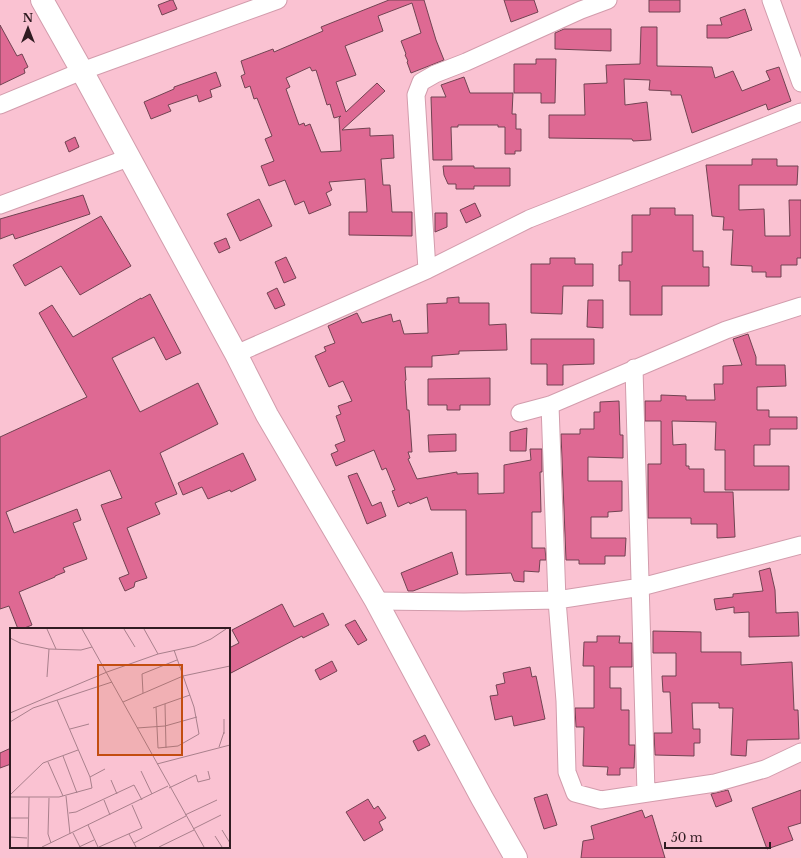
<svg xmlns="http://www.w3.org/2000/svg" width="801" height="858" viewBox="0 0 801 858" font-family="'Libre Baskerville',serif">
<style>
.building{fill:#de6993;stroke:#714352;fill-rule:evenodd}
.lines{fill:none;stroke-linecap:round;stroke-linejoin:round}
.street-casing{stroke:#d29cac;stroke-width:19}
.secondary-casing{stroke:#d29cac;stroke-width:24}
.street{stroke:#fff;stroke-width:17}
.secondary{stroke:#fff;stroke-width:22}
.inset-road{fill:none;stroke:#a9808c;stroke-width:1}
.view{fill:#c34d10;fill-opacity:0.15;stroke:#c34d10;stroke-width:2}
.inset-edge{fill:none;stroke:#301c22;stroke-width:2}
</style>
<rect width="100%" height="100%" fill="#fac2d2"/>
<path class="building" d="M171 0H173L177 9 162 15 158 5Z
M389 0H424L436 40 444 60 411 73 407 62 408 61 405 55 406 54 401 41 421 33 412 3 378 16 383 31 345 46 356 75 336 82 346 112 377 83 385 91 342 130 370 128V136L393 135 394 158 381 159 383 185H390L392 212H412V236L349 235V212H367L365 179 329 182 332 190 326 193 331 205 309 214 304 201 295 205 285 180 269 186 261 166 274 161 265 139 272 136 257 98 254 99 250 86 245 88 241 76 245 74 241 61 273 49 274 52 323 31 321 27ZM310 67 312 71 316 70 327 105 330 104 334 118 341 116 339 118 341 151 321 152 310 124 305 126 304 123 299 125 286 89 290 87 286 78Z
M504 0H534L538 12 511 22Z
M649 0H680V12H649Z
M745 9 752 30 728 38H707V25H722L720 18Z
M0 25 17 56 22 54 28 67 24 69 25 73 0 85Z
M641 27H657V66L712 67 715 78 733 71 742 91 770 80 766 71 779 67 791 101 768 110 766 104 692 133 681 95H671V91L649 90 650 80 624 79 625 105 647 102 651 140 633 141 632 139 549 138V115H585L584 84 607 83 606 65 640 64Z
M564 29H611V51L555 49V33Z
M536 59H556L555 103H541V93H514V64H536Z
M216 72 221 86 210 90 212 97 199 102 197 95 168 105 171 111 151 119 144 102 174 89V87Z
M464 77 470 93H513L512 114H516V129H521V151H515V154H505V127H498V125H458V127H451L452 160H433L431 97H446L441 85Z
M75 137 79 147 69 152 65 142Z
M752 159H777V166H798L797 185H739V210L764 209 765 236H790L789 200H801V258H797V265H781V277H766V272H752V266L731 265 733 230H723L724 217 712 216 706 165H752Z
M443 166H474V168H510V186H474V189H456V184H448L444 175Z
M83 195 90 214 15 239 13 234 0 239V219Z
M259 199 272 226 240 241 227 214Z
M475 203 481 216 466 223 460 210Z
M650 208H675V215H693V251H703V267H709V286H662V315H630V281H619V265H622V252H632V215H650Z
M435 213H447V227L435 232Z
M101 216 131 266 80 295 61 266 25 286 13 265Z
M226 238 230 248 219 253 214 243Z
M286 257 296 278 284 283 275 262Z
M550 258H575V264H593V286H563L562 314 531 313V264H550Z
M277 288 285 305 275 309 267 293Z
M150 294 181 353 166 360 154 337 112 358 140 412 198 383 218 424 160 453 177 494 155 503 160 514 127 528 147 578 135 582 134 587 125 591 119 578 129 574 101 505 122 498 110 470 6 512 14 533 77 509 81 520 73 523 87 559 63 568 65 572 55 576V577L19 592 32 625 22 629H18L9 606 0 609V437L87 397 39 313 52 305 73 337 141 298V299Z
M459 297V303H489V325L506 324 507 350 459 351V354L432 356V367H405L406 380 405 381 407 410H409L412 452H408L410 458 408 459 417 479 457 472V474L478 473V494L504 493V465L531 460 530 449H542V472H540L541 512H532V548H545L546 560H540L539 572 524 571V582L514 581 511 573 466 575V510H431L427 497 410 504 409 502 398 507 392 491 395 490 386 468 382 470 374 450 336 466 331 454 338 451 335 445 345 441 336 416 341 414 338 406 352 401 343 381 329 387 315 356 326 351 324 347 335 343 328 326 357 313 362 323 391 314 393 322 400 320 404 334 428 333 427 304 447 303V298Z
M588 300H603V328L587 327Z
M748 334 756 357V365H785L786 386 757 387V410H769V417H797V429H770V445H754V466H789V490H725V450H715L716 422 672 421 673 445 686 444V466H689V469H704V492H733L735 537 717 538V524H691V518H648V464H661V421H645V401H661V395L686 396V400H715L714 384H723V366L742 365 733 339Z
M531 339H594V364L563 365V385H547V364H531Z
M490 378V405H460V410H447V405H428V379Z
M619 401 620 435H623V458L588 457V481H622V511L608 512V517H591V538H626L625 556H605V564H579V560H566L561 434H580V429H594V412H600V402Z
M527 428 526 451H510V432Z
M456 434V451L429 452 428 435Z
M243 453 256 480 231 492 230 490 208 499 202 487 183 495 178 483Z
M357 473 372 506 381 502 386 516 367 524 348 476Z
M452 552 458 574 413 591H408L401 573Z
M770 568 775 590 776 613 798 612 799 636 749 637V612L734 613V607L716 610 714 599 733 597V594L763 591 759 571Z
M282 604 294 627 323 613 329 625 303 638 302 636 229 674V648L239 643 232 630Z
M355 620 367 640 358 645 345 625Z
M653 631 701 632V652H741V665L792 662 794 710H798L799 739 747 740 746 756 731 755 733 708H719V703H692L693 729H700V743H694V756L655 755 654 733H672L670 692H663L662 676H676V653H653Z
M597 636H620L619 643H632V667H610V688H621V710H629V745H635L634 768H620V775H607L608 767 583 766 584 727H576L575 708H594V666H583L584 642H597Z
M332 661 337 671 320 680 315 670Z
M530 667 532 677 536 676 545 719 514 726 512 716 495 720 490 696 498 695 496 685 505 683 503 673Z
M425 735 430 745 418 751 413 741Z
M11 748V764L0 768V753Z
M728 790 732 801 716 807 711 794Z
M801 790V823L788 827 793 840 767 849 752 808Z
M547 794 557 825 544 829 534 798Z
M368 799 374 809 378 806 386 818 379 822 383 830 364 841 346 812Z
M642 810 645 818 652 815 665 858H581L583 841 594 839 591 826Z"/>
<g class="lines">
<g class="street-casing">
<path id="street" d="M771 0 801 83
M0 105 82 71 278 0
M0 205 128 158
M427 270 416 95 421 82 435 74 466 62 581 10 608 0
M236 354 427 270 529 219 801 112
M634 368 646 793
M550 405 557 600 565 701 567 772 575 793 601 800 715 783 765 769 801 752
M520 413 550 405 726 330 801 306
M376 601 464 602 557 600 641 587 801 545"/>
</g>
<g class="secondary-casing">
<path id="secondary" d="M42 0 82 71 236 354 267 415 376 601 482 798 516 858"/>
</g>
<use href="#street" class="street"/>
<use href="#secondary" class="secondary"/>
</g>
<g transform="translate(10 628)">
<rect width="220" height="220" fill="#fac2d2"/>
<path class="inset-road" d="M37 1 46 21M72 1 194 219M114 1 125 19M134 1 148 26M0 10 10 15 39 21 71 22 82 19M37 49 39 21M133 65 132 46 167 32M113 74 173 48 220 38M155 76 156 120M146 79 148 120 168 118 189 106 184 79 164 22M143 80 180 67M0 85 97 44 148 26 185 18 201 11 216 1M0 94 23 80 102 54M127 100 155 98 187 89M60 101 79 96M214 106V91M209 119 214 104M53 128 67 165M38 134 53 168M147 136 220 117M131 143 142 166M80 149 95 141M101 152 107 166M159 160 186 147 188 154 200 151 198 143M0 167 33 135 68 122M56 168 60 206M0 169H49L82 160 80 149 47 72M39 170 38 206 41 215M94 172 100 187M59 185 66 184 124 157 132 172M175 187 207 172M0 190H18M78 197 88 219M183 201 211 187M212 202 220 215M63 205 70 219M119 206 126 219M205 208 212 219M0 209 17 210M124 215 176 188M18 219 19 169M32 219 158 158M69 219 84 212M89 219 132 200 122 177M149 219 184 202"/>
<path class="view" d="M88 37H172V127H88Z"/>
<rect width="220" height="220" class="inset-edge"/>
</g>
<g transform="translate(28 28)" stroke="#fac2d2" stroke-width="3" paint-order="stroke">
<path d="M0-3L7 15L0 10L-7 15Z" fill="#301c22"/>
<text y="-6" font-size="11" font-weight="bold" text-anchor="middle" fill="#301c22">N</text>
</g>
<path d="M665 842v6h105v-6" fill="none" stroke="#301c22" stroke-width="2"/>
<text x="671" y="842" font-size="12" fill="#301c22" stroke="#fac2d2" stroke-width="3" paint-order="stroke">50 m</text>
</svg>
